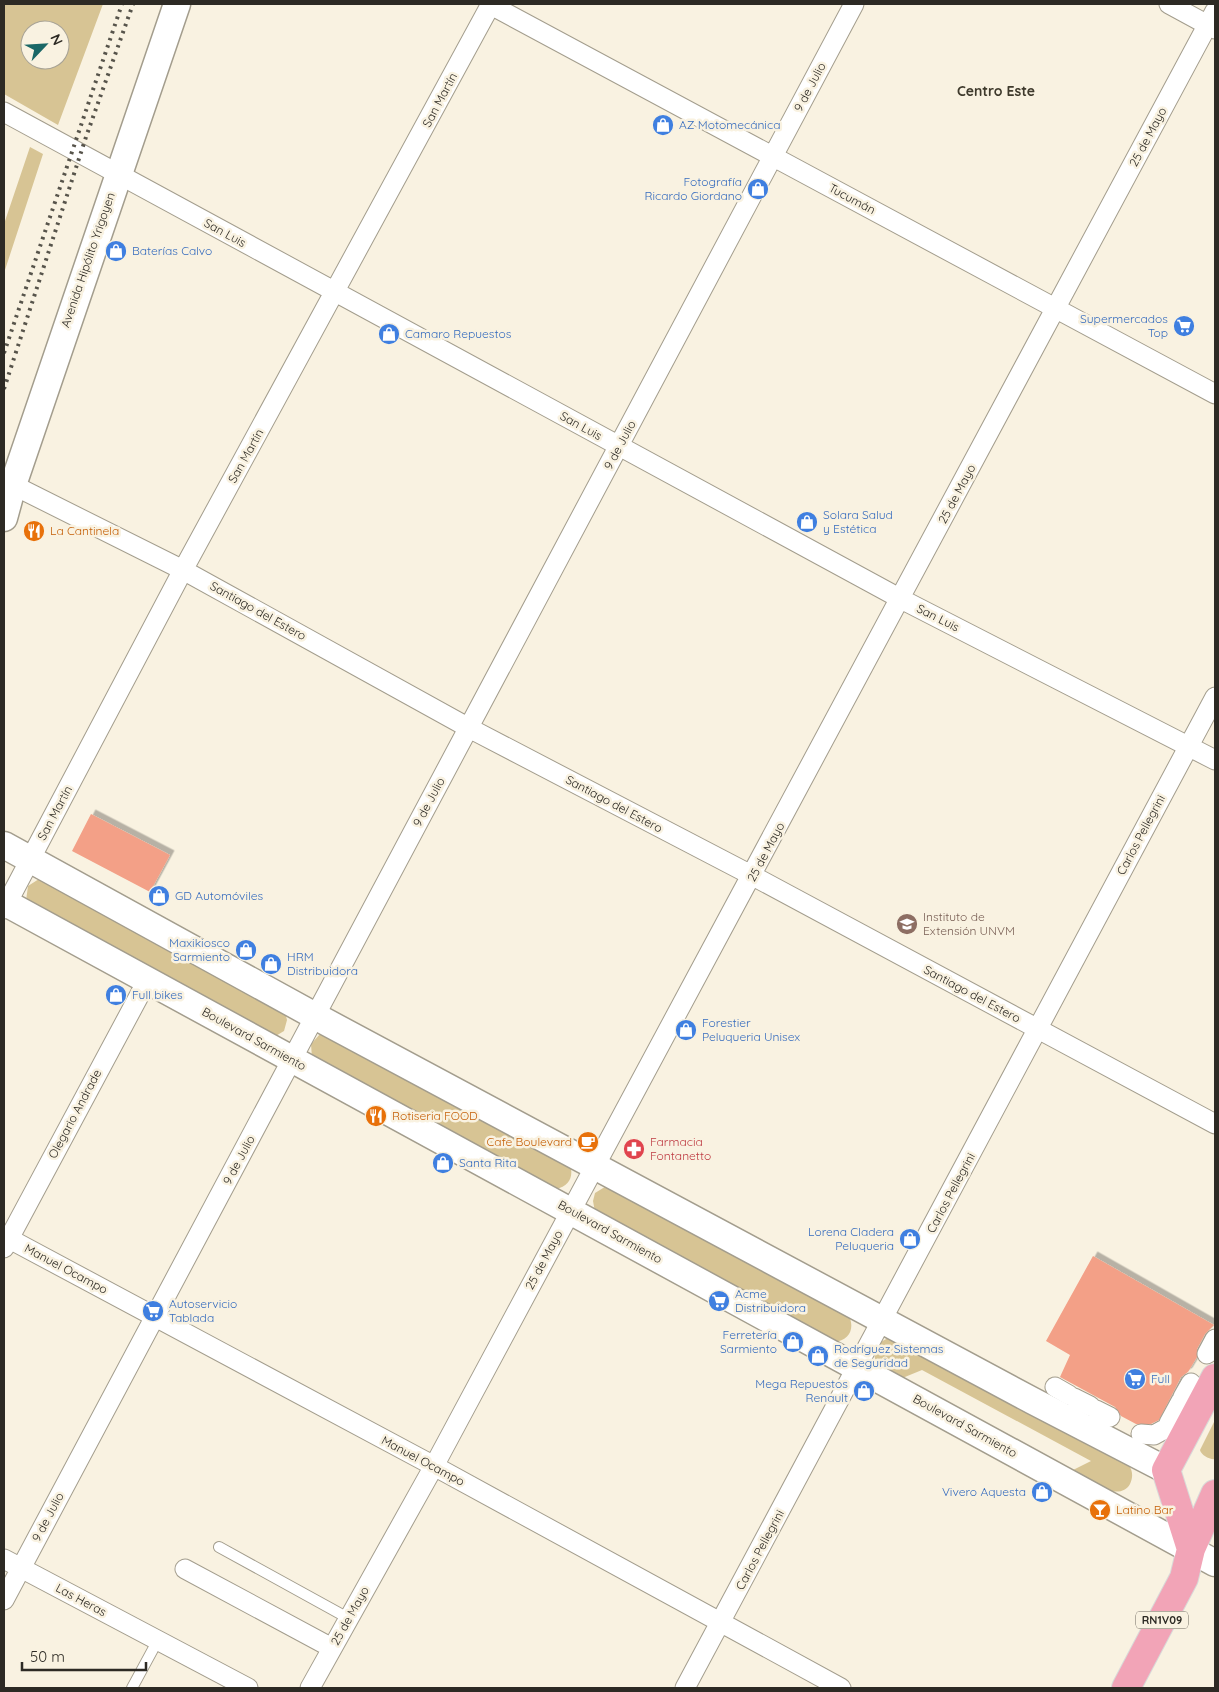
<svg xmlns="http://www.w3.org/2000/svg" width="1219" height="1692" viewBox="0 0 1219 1692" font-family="Quicksand,sans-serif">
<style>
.green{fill:#d7c494;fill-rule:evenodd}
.building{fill:#f3a087;filter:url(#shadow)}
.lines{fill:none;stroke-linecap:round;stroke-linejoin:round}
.lane-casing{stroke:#a39d8d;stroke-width:12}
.street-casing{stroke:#a39d8d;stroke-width:21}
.secondary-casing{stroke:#a39d8d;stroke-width:29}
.primary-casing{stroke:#d9d9d8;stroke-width:30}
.lane{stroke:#fff;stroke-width:10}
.street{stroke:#fff;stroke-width:19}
.secondary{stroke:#fff;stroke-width:26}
.primary{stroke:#f2a4b7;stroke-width:28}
.rail{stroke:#57544b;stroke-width:4;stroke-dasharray:2.5 5;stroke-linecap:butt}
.labels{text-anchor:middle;stroke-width:5;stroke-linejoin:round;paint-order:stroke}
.shield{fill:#f9f2e1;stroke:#6a665d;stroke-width:1}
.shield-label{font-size:11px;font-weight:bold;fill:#2d2a24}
.street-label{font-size:12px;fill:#2d2a24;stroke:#f9f2e1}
.shop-label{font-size:12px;fill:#366cbe;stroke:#f9f2e1;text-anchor:start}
.food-label{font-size:12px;fill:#c56008;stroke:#f9f2e1;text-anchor:start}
.education-label{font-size:12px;fill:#785e54;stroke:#f9f2e1;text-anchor:start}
.health-label{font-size:12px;fill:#be3a42;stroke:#f9f2e1;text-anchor:start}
.neighbourhood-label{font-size:14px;font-weight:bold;fill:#3f3a2c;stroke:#f9f2e1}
</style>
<defs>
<filter id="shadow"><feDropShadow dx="4.5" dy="-4.5" stdDeviation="0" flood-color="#0004"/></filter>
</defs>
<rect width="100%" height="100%" fill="#f9f2e1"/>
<path class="green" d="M4 4H103L58 125 4 94ZM30 30H60V60H30Z
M30 147 43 154 4 273V224Z
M39 879 285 1012 287 1020 284 1031 274 1037 26 901 28 886Z
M321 1033 570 1164C574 1177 569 1186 556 1189L312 1058 311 1044Z
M608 1185 849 1316C855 1329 849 1340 835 1342L595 1212 593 1201 595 1193Z
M888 1338 1129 1465C1133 1472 1133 1477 1130 1484 1119 1504 1085 1479 1071 1471L1091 1461 922 1370 900 1379 876 1362 874 1354 879 1343Z
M1215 1420V1459C1210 1460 1201 1455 1200 1450Z"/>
<path class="building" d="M91 814 170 855 150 892 72 851Z
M1093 1256 1214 1325 1205 1334 1197 1349V1357L1188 1372 1181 1377 1159 1420 1151 1424H1136L1121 1416 1115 1407 1060 1377 1070 1355 1046 1341Z"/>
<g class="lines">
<g class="lane-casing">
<path id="lane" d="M219 1547 348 1618
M132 1688 158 1640"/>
</g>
<g class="street-casing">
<path id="street" d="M489 4 1215 394
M1169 4 1215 29
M4 112 901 599 1215 760
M13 485 183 570 469 728 753 876 1215 1124
M4 909 183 570 491 4
M4 1236 434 1466 841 1688
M4 1248 147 981
M1207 1354 1215 1339
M1055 1387 1069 1395
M1183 1397 1191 1383
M1074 1398 1090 1406
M1096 1410 1110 1417
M1169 1423 1181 1401
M1141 1434 1154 1435 1163 1430
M4 1559 248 1688
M185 1569 332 1648
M4 1600 854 4
M310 1688 434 1466 1215 11
M685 1688 1215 697"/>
</g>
<g class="secondary-casing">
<path id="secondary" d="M4 518 13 485 177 4
M4 845 315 1016 1033 1401 1166 1470
M4 902 1215 1563"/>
</g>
<g class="primary-casing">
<path id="primary" d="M1191 1549 1166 1470 1215 1378
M1126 1688 1184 1578 1191 1549 1215 1494"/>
</g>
<use href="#lane" class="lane"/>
<use href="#street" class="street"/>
<use href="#secondary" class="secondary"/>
<use href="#primary" class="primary"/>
<path class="rail" d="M4 353 122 4
M4 389 86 137 133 4"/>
</g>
<defs>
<g id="shop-disc" transform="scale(1.125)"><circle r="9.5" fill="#3f7fe0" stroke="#f9f2e1"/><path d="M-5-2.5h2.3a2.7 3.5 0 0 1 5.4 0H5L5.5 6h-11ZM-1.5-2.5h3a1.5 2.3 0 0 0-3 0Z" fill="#fff"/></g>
<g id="supermarket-disc" transform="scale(1.125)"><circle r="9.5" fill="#3f7fe0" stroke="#f9f2e1"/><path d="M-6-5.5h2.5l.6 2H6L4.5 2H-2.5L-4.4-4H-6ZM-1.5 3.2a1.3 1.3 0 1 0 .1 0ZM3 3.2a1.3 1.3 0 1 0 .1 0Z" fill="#fff"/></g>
<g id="restaurant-disc" transform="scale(1.125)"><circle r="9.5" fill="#e8710a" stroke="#f9f2e1"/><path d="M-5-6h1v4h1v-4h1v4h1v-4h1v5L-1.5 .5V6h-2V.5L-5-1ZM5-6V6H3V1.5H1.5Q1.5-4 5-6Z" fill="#fff"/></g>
<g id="school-disc" transform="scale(1.125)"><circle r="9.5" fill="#8d6e63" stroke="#f9f2e1"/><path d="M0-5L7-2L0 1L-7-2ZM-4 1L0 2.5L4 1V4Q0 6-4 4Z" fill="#fff"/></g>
<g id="cafe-disc" transform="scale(1.125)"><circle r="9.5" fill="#e8710a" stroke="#f9f2e1"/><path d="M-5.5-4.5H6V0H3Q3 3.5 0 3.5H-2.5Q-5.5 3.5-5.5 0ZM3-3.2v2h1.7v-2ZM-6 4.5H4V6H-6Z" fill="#fff"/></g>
<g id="pharmacy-disc" transform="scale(1.125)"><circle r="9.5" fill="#e0444e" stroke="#f9f2e1"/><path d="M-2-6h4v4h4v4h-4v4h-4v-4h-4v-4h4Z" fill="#fff"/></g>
<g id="bar-disc" transform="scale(1.125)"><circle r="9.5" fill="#e8710a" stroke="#f9f2e1"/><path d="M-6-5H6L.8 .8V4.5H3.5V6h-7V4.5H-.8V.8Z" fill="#fff"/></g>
</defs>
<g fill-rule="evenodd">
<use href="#shop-disc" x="663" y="125"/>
<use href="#shop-disc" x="758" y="189"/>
<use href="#shop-disc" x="116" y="251"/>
<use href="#supermarket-disc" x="1184" y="326"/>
<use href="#shop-disc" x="389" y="334"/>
<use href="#shop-disc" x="807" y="522"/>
<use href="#restaurant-disc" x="34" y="531"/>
<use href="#shop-disc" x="159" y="896"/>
<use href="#school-disc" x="907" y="924"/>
<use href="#shop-disc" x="246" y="950"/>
<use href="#shop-disc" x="271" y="964"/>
<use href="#shop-disc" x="116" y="995"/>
<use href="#shop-disc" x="686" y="1030"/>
<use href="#restaurant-disc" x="376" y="1116"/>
<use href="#cafe-disc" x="588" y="1142"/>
<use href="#pharmacy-disc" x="634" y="1149"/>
<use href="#shop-disc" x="443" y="1163"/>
<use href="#shop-disc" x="910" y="1239"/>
<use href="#supermarket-disc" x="719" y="1301"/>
<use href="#supermarket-disc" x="153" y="1311"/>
<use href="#shop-disc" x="793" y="1342"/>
<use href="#shop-disc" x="818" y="1356"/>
<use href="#supermarket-disc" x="1135" y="1379"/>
<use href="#shop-disc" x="864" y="1391"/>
<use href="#shop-disc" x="1042" y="1492"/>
<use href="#bar-disc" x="1100" y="1510"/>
</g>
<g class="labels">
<rect class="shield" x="1136" y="1611.5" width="52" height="17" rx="4"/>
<g class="shield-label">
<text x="1162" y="1624">RN1V09</text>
</g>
<g class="street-label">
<text transform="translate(810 87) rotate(-62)" y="4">9 de Julio</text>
<text transform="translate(440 100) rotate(-62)" y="4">San Martín</text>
<text transform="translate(1148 137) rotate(-62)" y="4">25 de Mayo</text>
<text transform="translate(852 199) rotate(28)" y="4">Tucumán</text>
<text transform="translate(225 233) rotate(29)" y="4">San Luis</text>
<text transform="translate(88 260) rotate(-71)" y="4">Avenida Hipólito Yrigoyen</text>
<text transform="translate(581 426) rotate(29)" y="4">San Luis</text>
<text transform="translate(620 445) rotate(-62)" y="4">9 de Julio</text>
<text transform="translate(246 456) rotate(-61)" y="4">San Martín</text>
<text transform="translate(957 494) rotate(-62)" y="4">25 de Mayo</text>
<text transform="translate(258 611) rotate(29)" y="4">Santiago del Estero</text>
<text transform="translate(938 618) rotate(27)" y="4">San Luis</text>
<text transform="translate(429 802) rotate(-62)" y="4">9 de Julio</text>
<text transform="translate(614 804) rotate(28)" y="4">Santiago del Estero</text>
<text transform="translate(55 813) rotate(-62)" y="4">San Martín</text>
<text transform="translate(1141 835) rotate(-62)" y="4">Carlos Pellegrini</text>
<text transform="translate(766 852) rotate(-62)" y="4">25 de Mayo</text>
<text transform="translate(972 994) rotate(28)" y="4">Santiago del Estero</text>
<text transform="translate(254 1039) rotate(29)" y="4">Boulevard Sarmiento</text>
<text transform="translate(75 1114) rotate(-62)" y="4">Olegario Andrade</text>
<text transform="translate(239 1160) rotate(-62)" y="4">9 de Julio</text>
<text transform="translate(951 1193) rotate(-62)" y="4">Carlos Pellegrini</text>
<text transform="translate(610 1232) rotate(29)" y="4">Boulevard Sarmiento</text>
<text transform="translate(544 1260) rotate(-62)" y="4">25 de Mayo</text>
<text transform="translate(66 1269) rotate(28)" y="4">Manuel Ocampo</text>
<text transform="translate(965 1426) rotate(29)" y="4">Boulevard Sarmiento</text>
<text transform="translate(423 1461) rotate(28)" y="4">Manuel Ocampo</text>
<text transform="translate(48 1517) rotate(-62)" y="4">9 de Julio</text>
<text transform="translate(760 1550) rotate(-62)" y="4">Carlos Pellegrini</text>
<text transform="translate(81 1600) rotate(28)" y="4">Las Heras</text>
<text transform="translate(350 1616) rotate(-61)" y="4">25 de Mayo</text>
</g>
<g class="shop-label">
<text x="679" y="129">AZ Motomecánica</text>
<text x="742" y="186" text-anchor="end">Fotografía<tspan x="742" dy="14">Ricardo Giordano</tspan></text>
<text x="132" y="255">Baterías Calvo</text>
<text x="1168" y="323" text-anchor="end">Supermercados<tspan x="1168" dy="14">Top</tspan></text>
<text x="405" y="338">Camaro Repuestos</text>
<text x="823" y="519">Solara Salud<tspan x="823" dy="14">y Estética</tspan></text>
<text x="175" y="900">GD Automóviles</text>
<text x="230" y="947" text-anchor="end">Maxikiosco<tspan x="230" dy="14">Sarmiento</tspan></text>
<text x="287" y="961">HRM<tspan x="287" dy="14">Distribuidora</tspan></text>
<text x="132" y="999">Full bikes</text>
<text x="702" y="1027">Forestier<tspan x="702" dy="14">Peluqueria Unisex</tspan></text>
<text x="459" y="1167">Santa Rita</text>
<text x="894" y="1236" text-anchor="end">Lorena Cladera<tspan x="894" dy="14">Peluqueria</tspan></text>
<text x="735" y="1298">Acme<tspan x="735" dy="14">Distribuidora</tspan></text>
<text x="169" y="1308">Autoservicio<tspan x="169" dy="14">Tablada</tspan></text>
<text x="777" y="1339" text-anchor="end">Ferretería<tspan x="777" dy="14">Sarmiento</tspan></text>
<text x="834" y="1353">Rodríguez Sistemas<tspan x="834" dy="14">de Seguridad</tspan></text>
<text x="1151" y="1383">Full</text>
<text x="848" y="1388" text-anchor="end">Mega Repuestos<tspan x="848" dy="14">Renault</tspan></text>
<text x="1026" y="1496" text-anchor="end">Vivero Aquesta</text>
</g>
<g class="food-label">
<text x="50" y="535">La Cantinela</text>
<text x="392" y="1120">Rotiseria FOOD</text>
<text x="572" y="1146" text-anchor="end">Cafe Boulevard</text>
<text x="1116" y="1514">Latino Bar</text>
</g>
<g class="education-label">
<text x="923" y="921">Instituto de<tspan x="923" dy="14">Extensión UNVM</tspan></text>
</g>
<g class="health-label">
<text x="650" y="1146">Farmacia<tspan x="650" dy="14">Fontanetto</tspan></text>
</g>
<g class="neighbourhood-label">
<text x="996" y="96">Centro Este</text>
</g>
</g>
<rect width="1219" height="1692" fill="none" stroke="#2d2a24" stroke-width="10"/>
<g transform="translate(45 45) rotate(65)"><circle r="24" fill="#f9f2e1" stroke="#a7a295"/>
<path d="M0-4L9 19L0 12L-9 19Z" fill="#1a6766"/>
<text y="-8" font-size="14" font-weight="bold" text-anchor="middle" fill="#2d2a24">N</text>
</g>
<path d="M22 1662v8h124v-8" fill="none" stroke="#2d2a24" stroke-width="2.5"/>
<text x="30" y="1662" font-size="15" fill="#2d2a24" stroke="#f9f2e1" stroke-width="4" paint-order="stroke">50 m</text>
</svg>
